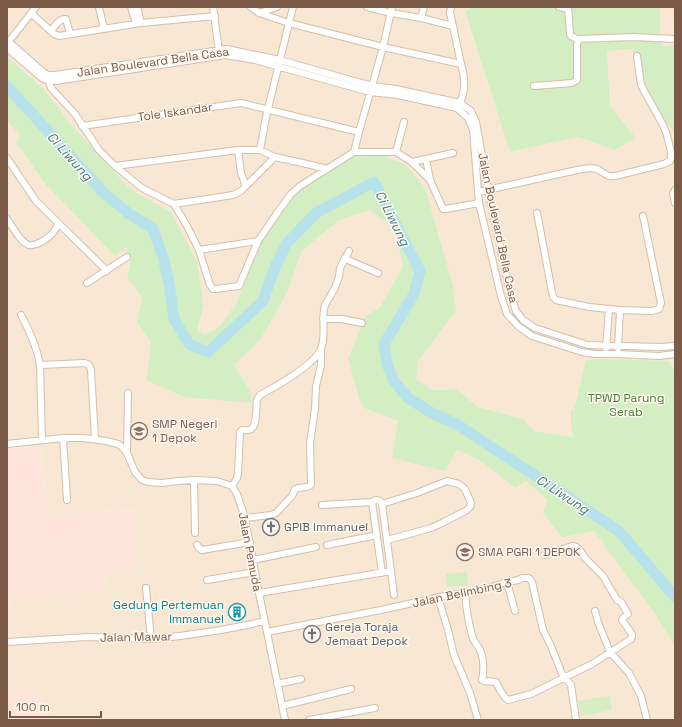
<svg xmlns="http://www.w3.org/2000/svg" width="682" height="727" viewBox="0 0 682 727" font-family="'Space Grotesk',sans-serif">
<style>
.residential{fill:#f7e7d3}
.commercial{fill:#ffe5d9}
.green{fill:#d3eec2}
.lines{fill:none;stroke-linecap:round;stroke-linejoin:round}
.river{stroke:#b7e2eb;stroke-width:11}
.minor-casing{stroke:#d4beac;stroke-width:8}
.minor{stroke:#fff;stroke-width:6}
.labels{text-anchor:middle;stroke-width:3;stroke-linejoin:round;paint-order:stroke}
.street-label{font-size:12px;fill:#7b5a47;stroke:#fff8ee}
.park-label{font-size:12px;fill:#4c7b3b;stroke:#fff8ee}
.education-label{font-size:12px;fill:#785e54;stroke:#fff8ee;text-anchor:start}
.worship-label{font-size:12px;fill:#5b616d;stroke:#fff8ee;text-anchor:start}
.culture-label{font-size:12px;fill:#0d838f;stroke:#fff8ee;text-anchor:end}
.water-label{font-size:13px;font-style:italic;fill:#3b7b89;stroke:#fff8ee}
</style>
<rect width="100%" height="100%" fill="#fef5e5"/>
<path class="residential" d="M7 7H473L465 11 510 152 578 137 615 150 636 138 610 106 607 51 633 49 637 82 675 134V372L669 361 574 410 572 409 571 424 574 437 534 431 522 419 478 407 456 389 432 390 415 379 418 361 456 311 406 165 385 156 359 154 270 219 237 302 219 327 205 335 197 330 204 305 171 212 130 189 69 122 43 88 7 57Z
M660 7H675V46H661Z
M7 120 20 136 16 142 46 185 115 256 126 247 131 258 127 278 142 297 137 323 151 342 146 379 249 389 234 365 260 340 286 295 302 251 338 221 369 210 394 227 403 266 380 307 365 317 398 421 457 450 479 460 515 488 526 481 547 500 594 531 655 614 675 646V720H7V615L12 614 11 599 53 597 108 587 105 573 137 566 131 534 136 509 96 511 47 517 42 447 7 448Z"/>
<path class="commercial" d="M42 447 47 517 96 511 136 509 131 534 137 566 105 573 108 587 53 597 11 599 12 615H7V448Z
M41 691 46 720H7V693Z"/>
<path class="green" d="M473 7H660L661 46H675V134L637 82 633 49 607 51 610 106 636 138 615 150 578 137 510 152 465 11Z
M7 57 43 88 69 122 130 189 171 212 197 262 203 303 204 305 197 330 205 335 219 327 237 302 270 219 295 187 359 154 385 156 406 165 425 188 453 286 456 311 418 361 416 379 432 390 456 389 478 407 523 419 534 431 573 437 571 424V409L574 410 586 360 598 359 669 361 675 372V646L655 614 594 531 562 537 543 513 547 500 526 481 515 488 479 460 457 450 445 471 392 458 398 421 362 407 348 359 365 317 380 307 403 266 394 227 369 210 338 221 302 251 286 295 260 340 234 365 249 389 253 403 184 397 146 380 151 342 137 323 142 297 127 278 131 258 126 247 115 256 46 185 16 142 20 136 7 120Z
M467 572 468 585 447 587 446 574Z
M610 696 612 710 581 716 578 701Z"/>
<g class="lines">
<path class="river" d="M7 86 103 192 128 213 153 229 163 257 169 283 174 319 189 344 208 352 263 301 275 267 287 243 316 213 374 182 420 271 414 294 384 344 387 364 394 381 408 398 432 413 458 425 619 531 675 597"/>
<g class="minor-casing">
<path id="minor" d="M99 7 104 29
M131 7 136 24
M137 7 141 23
M213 7 219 52
M251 7 259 13 289 23 293 7
M367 7 391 13 421 18 453 26 461 64
M451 7 450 13 453 26
M559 7 568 9
M568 7 570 34 571 36 577 39 633 37 675 39
M31 13 54 34 59 36 141 23 215 16
M259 13 277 7
M421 18 424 7
M51 31C55 26 59 18 66 19L70 34
M7 40 43 72 48 75H55L227 49 280 60 372 86 396 89 460 103 471 111 476 122 488 189 510 293 516 311 523 320 535 328 588 345 660 347 675 346
M7 44 36 7
M7 48 43 79 49 81H56L226 55 255 60 370 92 398 95 457 108 468 118 473 130 479 203 501 296 507 314 518 326 532 336 582 352 595 354H618L659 356 675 354
M48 79 51 88 75 114 99 150 115 166 142 188 174 204 187 226 199 250 210 285 213 289H215L239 286 258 241 280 209 291 194 300 186 354 152H396L409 160 416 166 430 180 443 209H446L479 203
M534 86 572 83 577 80V44L579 39
M82 126 241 103 359 132
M238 150 241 173 246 186
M260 150 266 117 289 23 383 47 461 64C465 77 466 93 458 106
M354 152 359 132 383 47 392 7
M396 152 404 122
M7 158 36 201 107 271
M426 159 430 179
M412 162 453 153
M115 166 238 150H260L275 157 307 164 327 169
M675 190 673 194 675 203
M478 192 577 170C583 169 591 167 597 169 605 173 606 177 615 176L664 164 670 161 671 158V152L667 135 663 125 641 85 637 56
M174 204 233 195 241 191 275 157
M537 213 552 292 553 297 556 300 589 307 620 310 652 311 659 309 661 303 643 216
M7 219C12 226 21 243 29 245 34 246 37 244 41 242 49 238 55 232 58 224
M199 250 258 241
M345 258 348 260 378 273
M87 283 127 257
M21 315C30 332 37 347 40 365L42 440
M323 319H342L362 323
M606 348 609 309
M618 348 620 310
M40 365 85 363 89 365 91 370 95 439
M63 438 67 500
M7 444 63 438H83L106 441 118 444 121 446 127 453 135 472 142 480 148 482 162 483 178 481 194 480 217 481 232 486 237 494 245 518 259 593 285 720
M127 453 128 393
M194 480 195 533
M232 486 237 478 238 473 240 432 242 430C244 430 249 431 251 429 257 426 256 407 257 400L260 395C275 387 314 365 321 349 326 337 322 322 324 309L325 305 335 288 339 277 340 268 349 251
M372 502 382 573
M382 504 417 493 447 481 459 484 465 489 471 503 470 507 467 510 442 523 431 528 387 540
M322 505 372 502 375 500C379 500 380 500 382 504L391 571
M245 518 270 515 276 513 292 496 295 489C300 486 306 489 311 485L310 443 315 409 316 386 321 365V349
M197 545 199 548 202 550 250 542
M327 545 377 535
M253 560 316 547
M207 580 255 572
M507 582 515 611
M146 588 151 639
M259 593 391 571 394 595
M465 593C466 608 469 625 473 639 475 643 478 646 480 650 484 659 484 670 482 680L484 681 496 682C499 688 502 696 508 700L531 694 592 664 631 639 632 637V634L622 620 623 618 628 614 627 612 621 602 617 600 603 576 585 558 579 549 576 547 572 546 544 555
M438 597 448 630 454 655 470 693 478 720
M595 611 598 622 610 652 629 673 641 696 647 720
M267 632 381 610 449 595 476 592 507 582 518 580 522 578H528L530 579 532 582 543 630 551 646 562 674 571 685 576 720
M7 642 87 637 151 639 180 636 221 630 252 624 264 621
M277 684 301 679
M282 706 351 689
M309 720 375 708"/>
</g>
<use href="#minor" class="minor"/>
</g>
<defs>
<g id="school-ring" transform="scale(0.9)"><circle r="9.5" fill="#fff8ee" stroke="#8d6e63" stroke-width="1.5"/><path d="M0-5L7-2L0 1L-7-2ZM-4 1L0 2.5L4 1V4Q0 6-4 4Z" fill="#8d6e63"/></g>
<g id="church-ring" transform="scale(0.9)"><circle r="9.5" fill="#fff8ee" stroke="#6b7280" stroke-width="1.5"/><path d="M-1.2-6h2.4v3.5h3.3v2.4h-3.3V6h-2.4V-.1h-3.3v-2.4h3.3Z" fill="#6b7280"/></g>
<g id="building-ring" transform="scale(0.9)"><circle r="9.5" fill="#fff8ee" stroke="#0f9aa8" stroke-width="1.5"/><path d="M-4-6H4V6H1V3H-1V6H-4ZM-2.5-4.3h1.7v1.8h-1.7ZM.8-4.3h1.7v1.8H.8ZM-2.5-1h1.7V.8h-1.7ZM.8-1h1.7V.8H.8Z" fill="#0f9aa8"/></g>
</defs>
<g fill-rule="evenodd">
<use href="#school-ring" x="139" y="431"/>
<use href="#church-ring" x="271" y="527"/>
<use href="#school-ring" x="465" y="552"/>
<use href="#building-ring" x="237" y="612"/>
<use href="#church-ring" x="312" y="634"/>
</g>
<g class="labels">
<g class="street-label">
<text transform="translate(153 62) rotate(-8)" y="4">Jalan Boulevard Bella Casa</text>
<text transform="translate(175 112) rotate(-8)" y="4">Tole Iskandar</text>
<text transform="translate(498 228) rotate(78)" y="4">Jalan Boulevard Bella Casa</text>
<text transform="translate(250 552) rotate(79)" y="4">Jalan Pemuda</text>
<text transform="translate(462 593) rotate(-12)" y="4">Jalan Belimbing 3</text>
<text transform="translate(136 637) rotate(-1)" y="4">Jalan Mawar</text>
</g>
<g class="park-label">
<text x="626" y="402">TPWD Parung<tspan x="626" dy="14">Serab</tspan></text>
</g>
<g class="education-label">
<text x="152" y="428">SMP Negeri<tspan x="152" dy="14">1 Depok</tspan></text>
<text x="478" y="556">SMA PGRI 1 DEPOK</text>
</g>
<g class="worship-label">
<text x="284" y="531">GPIB Immanuel</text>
<text x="325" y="631">Gereja Toraja<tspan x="325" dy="14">Jemaat Depok</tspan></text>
</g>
<g class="culture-label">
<text x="224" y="609">Gedung Pertemuan<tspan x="224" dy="14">Immanuel</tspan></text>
</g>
<g class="water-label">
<text transform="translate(70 156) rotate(48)" y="5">Ci Liwung</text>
<text transform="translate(393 218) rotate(63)" y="5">Ci Liwung</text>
<text transform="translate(563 494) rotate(33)" y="5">Ci Liwung</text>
</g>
</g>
<rect width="682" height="727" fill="none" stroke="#7b5a47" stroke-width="16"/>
<path d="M10 711v6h91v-6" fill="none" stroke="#7b5a47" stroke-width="2"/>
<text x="16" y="711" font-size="12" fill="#7b5a47" stroke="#fff8ee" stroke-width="3" paint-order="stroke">100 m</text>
</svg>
